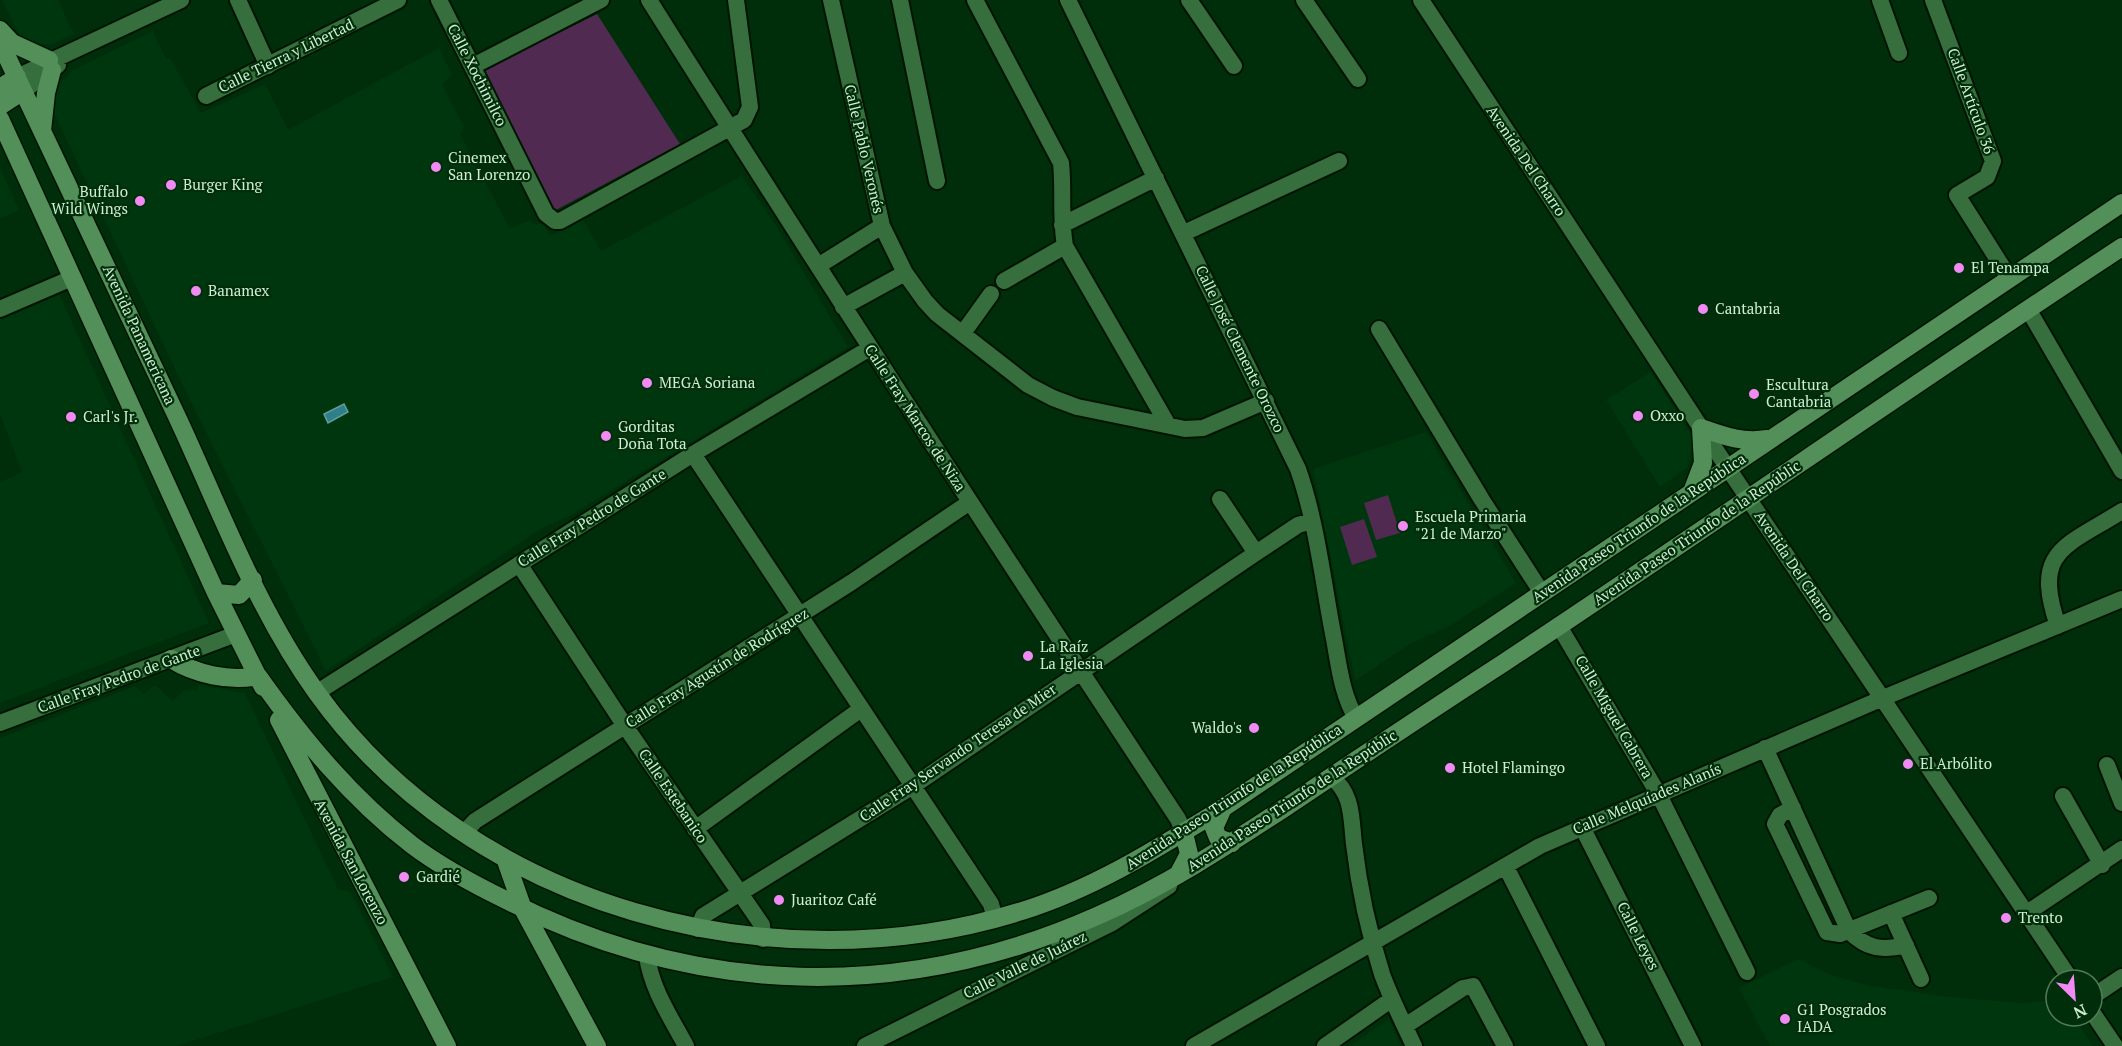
<svg xmlns="http://www.w3.org/2000/svg" width="2122" height="1046" viewBox="0 0 2122 1046" font-family="'PT Serif',serif">
<style>
.built{fill:#00360d}
.green{fill:#502a50}
.water{fill:#2f7e88;stroke:#5fa09e;stroke-width:1.5}
.lines{fill:none;stroke-linecap:round;stroke-linejoin:round}
.minor-casing{stroke:#001400;stroke-width:20}
.major-casing{stroke:#001400;stroke-width:21}
.minor{stroke:#366f3d;stroke-width:16}
.major{stroke:#528f59;stroke-width:18}
.poi-dot{fill:#f28af3;stroke:#002e0a;stroke-width:2}
.labels{text-anchor:middle;stroke-width:4.5;stroke-linejoin:round;paint-order:stroke}
.street-label{font-size:15px;fill:#d0eed2;stroke:#002e0a}
.poi-label{font-size:15px;fill:#d0eed2;stroke:#002e0a;text-anchor:start}
</style>
<rect width="100%" height="100%" fill="#002e0a"/>
<path class="built" d="M2 0H58L74 34 50 45 30 42 18 32Z
M153 31 166 59 170 58 201 113 265 84 288 130 439 48 452 75 442 84 464 127 460 134 510 229 530 220 535 225 543 223 550 236 583 220 601 251 742 176 777 227 848 347 566 518 542 528 326 671 186 392 55 115V99L60 83 73 70Z
M0 168 19 210 0 219Z
M59 294 209 623 0 703V482L22 472 0 414V317Z
M1651 372 1693 438 1688 467 1660 487 1606 400Z
M1426 432 1516 583 1448 627 1411 643 1355 681 1313 469Z
M155 685 173 701 184 690 197 691 198 685 245 693 338 889 351 892 393 977 177 1046H0V738L135 686 144 694Z
M1798 959 1829 974 1866 985 1949 997 2023 1003 2056 1000V1016H2072L2093 1046H1770L1739 988Z
M1389 1019 1401 1046H1350Z"/>
<path class="green" d="M597 14 680 144 554 211 483 70Z
M1388 495 1400 533 1376 540 1364 503Z
M1364 519 1377 557 1352 565 1340 527Z"/>
<path class="water" d="M344 404 348 412 328 423 324 414Z"/>
<g class="lines">
<g class="minor-casing">
<path id="minor" d="M238 0 268 66
M439 0 546 214 555 221H560L744 120 750 107 736 0
M649 0C822 275 999 548 1178 819L1184 833
M831 0 882 226 905 273 925 301 937 314 1028 385 1053 398 1077 407 1185 429 1203 428 1266 401
M900 0 937 181
M975 0 1061 163C1064 191 1060 218 1065 246L1168 425
M1068 0 1298 469C1317 523 1323 583 1334 639 1339 666 1342 695 1356 718
M1189 0 1234 66
M1304 0 1358 79
M1421 0 1701 428 2071 980
M1880 0 1899 53
M1933 0 1993 161 1987 177 1957 195 2010 279
M473 66 601 0
M17 77 181 0
M23 91 58 65
M206 96 398 0
M1062 225 1156 178
M1184 233 1339 161
M818 266 882 226
M1004 281 1065 246
M843 307 905 273
M0 309 72 278
M2028 309 2122 471
M1379 329 1482 500 1542 593
M963 333 991 294
M693 454 991 904 995 919
M1220 499 1256 553
M519 564 625 726 762 925 763 939
M1559 626 1659 795 1747 972
M2058 626C2032 550 2065 547 2122 511
M316 693 693 454 870 348
M0 723 236 634
M1765 748 1849 931C1867 949 1882 951 1906 945
M2107 765 2122 803
M1331 777C1353 793 1351 818 1354 844 1359 887 1369 933 1382 974 1391 999 1403 1022 1414 1046
M2063 796 2102 865
M1793 808 1780 815 1775 824 1827 932 1840 934 1929 898
M1582 827 1693 1046
M695 829 861 709
M464 833 475 821 852 582 970 502
M1506 867 1597 1046
M1891 913 1921 979
M2027 913 2122 849
M698 929 703 916 913 786 1256 553 1298 525 1312 521
M647 956C651 988 671 1018 686 1046
M2092 997 2122 977
M2092 1012 2115 1046
M1405 1026 1463 988 1473 986 1505 1046
M865 1046 1112 923 1169 886
M1194 1046 1540 846 1883 698 2122 599
M1325 1046 1392 999"/>
</g>
<g class="major-casing">
<path id="major" d="M0 30 12 43 49 60
M0 42C59 169 120 294 179 421 221 512 258 611 317 693 471 908 774 989 1022 911 1095 888 1158 848 1223 808L2122 203
M0 88 17 77
M0 106 23 91
M0 119 216 593 263 687
M42 131 46 93 52 70
M1692 492 1703 463 1701 428C1724 436 1742 443 1767 439
M216 593 239 595 253 580
M171 659C195 674 230 682 258 676
M258 676C302 738 350 797 412 845 441 867 473 884 506 900 696 996 901 1003 1097 916 1168 885 1231 843 1295 801 1365 754 1434 708 1505 662 1712 525 1915 383 2122 247
M279 720 447 1046
M1223 808 1214 828 1218 838 1232 843
M505 858 523 909 597 1046
M1178 875 1189 854 1184 833"/>
</g>
<use href="#minor" class="minor"/>
<use href="#major" class="major"/>
</g>
<g class="poi-dot">
<circle cx="436" cy="167" r="6"/>
<circle cx="171" cy="185" r="6"/>
<circle cx="140" cy="201" r="6"/>
<circle cx="1959" cy="268" r="6"/>
<circle cx="196" cy="291" r="6"/>
<circle cx="1703" cy="309" r="6"/>
<circle cx="647" cy="383" r="6"/>
<circle cx="1754" cy="394" r="6"/>
<circle cx="1638" cy="416" r="6"/>
<circle cx="71" cy="417" r="6"/>
<circle cx="606" cy="436" r="6"/>
<circle cx="1403" cy="526" r="6"/>
<circle cx="1028" cy="656" r="6"/>
<circle cx="1254" cy="728" r="6"/>
<circle cx="1908" cy="764" r="6"/>
<circle cx="1450" cy="768" r="6"/>
<circle cx="404" cy="877" r="6"/>
<circle cx="779" cy="900" r="6"/>
<circle cx="2006" cy="918" r="6"/>
<circle cx="1785" cy="1019" r="6"/>
</g>
<g class="labels">
<g class="street-label">
<text transform="translate(286 56) rotate(-26)" y="5">Calle Tierra y Libertad</text>
<text transform="translate(477 75) rotate(63)" y="5">Calle Xochimilco</text>
<text transform="translate(1971 101) rotate(70)" y="5">Calle Artículo 36</text>
<text transform="translate(864 149) rotate(77)" y="5">Calle Pablo Veronés</text>
<text transform="translate(1526 161) rotate(56)" y="5">Avenida Del Charro</text>
<text transform="translate(139 335) rotate(65)" y="5">Avenida Panamericana</text>
<text transform="translate(1240 349) rotate(64)" y="5">Calle José Clemente Orozco</text>
<text transform="translate(915 418) rotate(57)" y="5">Calle Fray Marcos de Niza</text>
<text transform="translate(592 518) rotate(-32)" y="5">Calle Fray Pedro de Gante</text>
<text transform="translate(1639 528) rotate(-34)" y="5">Avenida Paseo Triunfo de la República</text>
<text transform="translate(1697 533) rotate(-34)" y="5">Avenida Paseo Triunfo de la Repúblic</text>
<text transform="translate(1794 566) rotate(56)" y="5">Avenida Del Charro</text>
<text transform="translate(717 668) rotate(-32)" y="5">Calle Fray Agustín de Rodríguez</text>
<text transform="translate(119 679) rotate(-20)" y="5">Calle Fray Pedro de Gante</text>
<text transform="translate(1614 717) rotate(60)" y="5">Calle Miguel Cabrera</text>
<text transform="translate(958 753) rotate(-34)" y="5">Calle Fray Servando Teresa de Mier</text>
<text transform="translate(673 796) rotate(56)" y="5">Calle Estebanico</text>
<text transform="translate(1234 797) rotate(-33)" y="5">Avenida Paseo Triunfo de la República</text>
<text transform="translate(1647 799) rotate(-23)" y="5">Calle Melquíades Alanís</text>
<text transform="translate(1292 801) rotate(-33)" y="5">Avenida Paseo Triunfo de la Repúblic</text>
<text transform="translate(351 862) rotate(62)" y="5">Avenida San Lorenzo</text>
<text transform="translate(1638 936) rotate(63)" y="5">Calle Leyes</text>
<text transform="translate(1025 965) rotate(-26)" y="5">Calle Valle de Juárez</text>
</g>
<g class="poi-label">
<text x="448" y="163">Cinemex<tspan x="448" dy="17">San Lorenzo</tspan></text>
<text x="183" y="190">Burger King</text>
<text x="128" y="197" text-anchor="end">Buffalo<tspan x="128" dy="17">Wild Wings</tspan></text>
<text x="1971" y="273">El Tenampa</text>
<text x="208" y="296">Banamex</text>
<text x="1715" y="314">Cantabria</text>
<text x="659" y="388">MEGA Soriana</text>
<text x="1766" y="390">Escultura<tspan x="1766" dy="17">Cantabria</tspan></text>
<text x="1650" y="421">Oxxo</text>
<text x="83" y="422">Carl's Jr.</text>
<text x="618" y="432">Gorditas<tspan x="618" dy="17">Doña Tota</tspan></text>
<text x="1415" y="522">Escuela Primaria<tspan x="1415" dy="17">"21 de Marzo"</tspan></text>
<text x="1040" y="652">La Raíz<tspan x="1040" dy="17">La Iglesia</tspan></text>
<text x="1242" y="733" text-anchor="end">Waldo's</text>
<text x="1920" y="769">El Arbólito</text>
<text x="1462" y="773">Hotel Flamingo</text>
<text x="416" y="882">Gardié</text>
<text x="791" y="905">Juaritoz Café</text>
<text x="2018" y="923">Trento</text>
<text x="1797" y="1015">G1 Posgrados<tspan x="1797" dy="17">IADA</tspan></text>
</g>
</g>
<g transform="translate(2074 998) rotate(155)"><circle r="28" fill="#002e0a" stroke="#537b5a" stroke-width="1.5"/>
<path d="M0-4.5L10 22L0 15L-10 22Z" fill="#f28af3"/>
<text y="-9" font-size="16" font-weight="bold" text-anchor="middle" fill="#d0eed2">N</text>
</g>
</svg>
